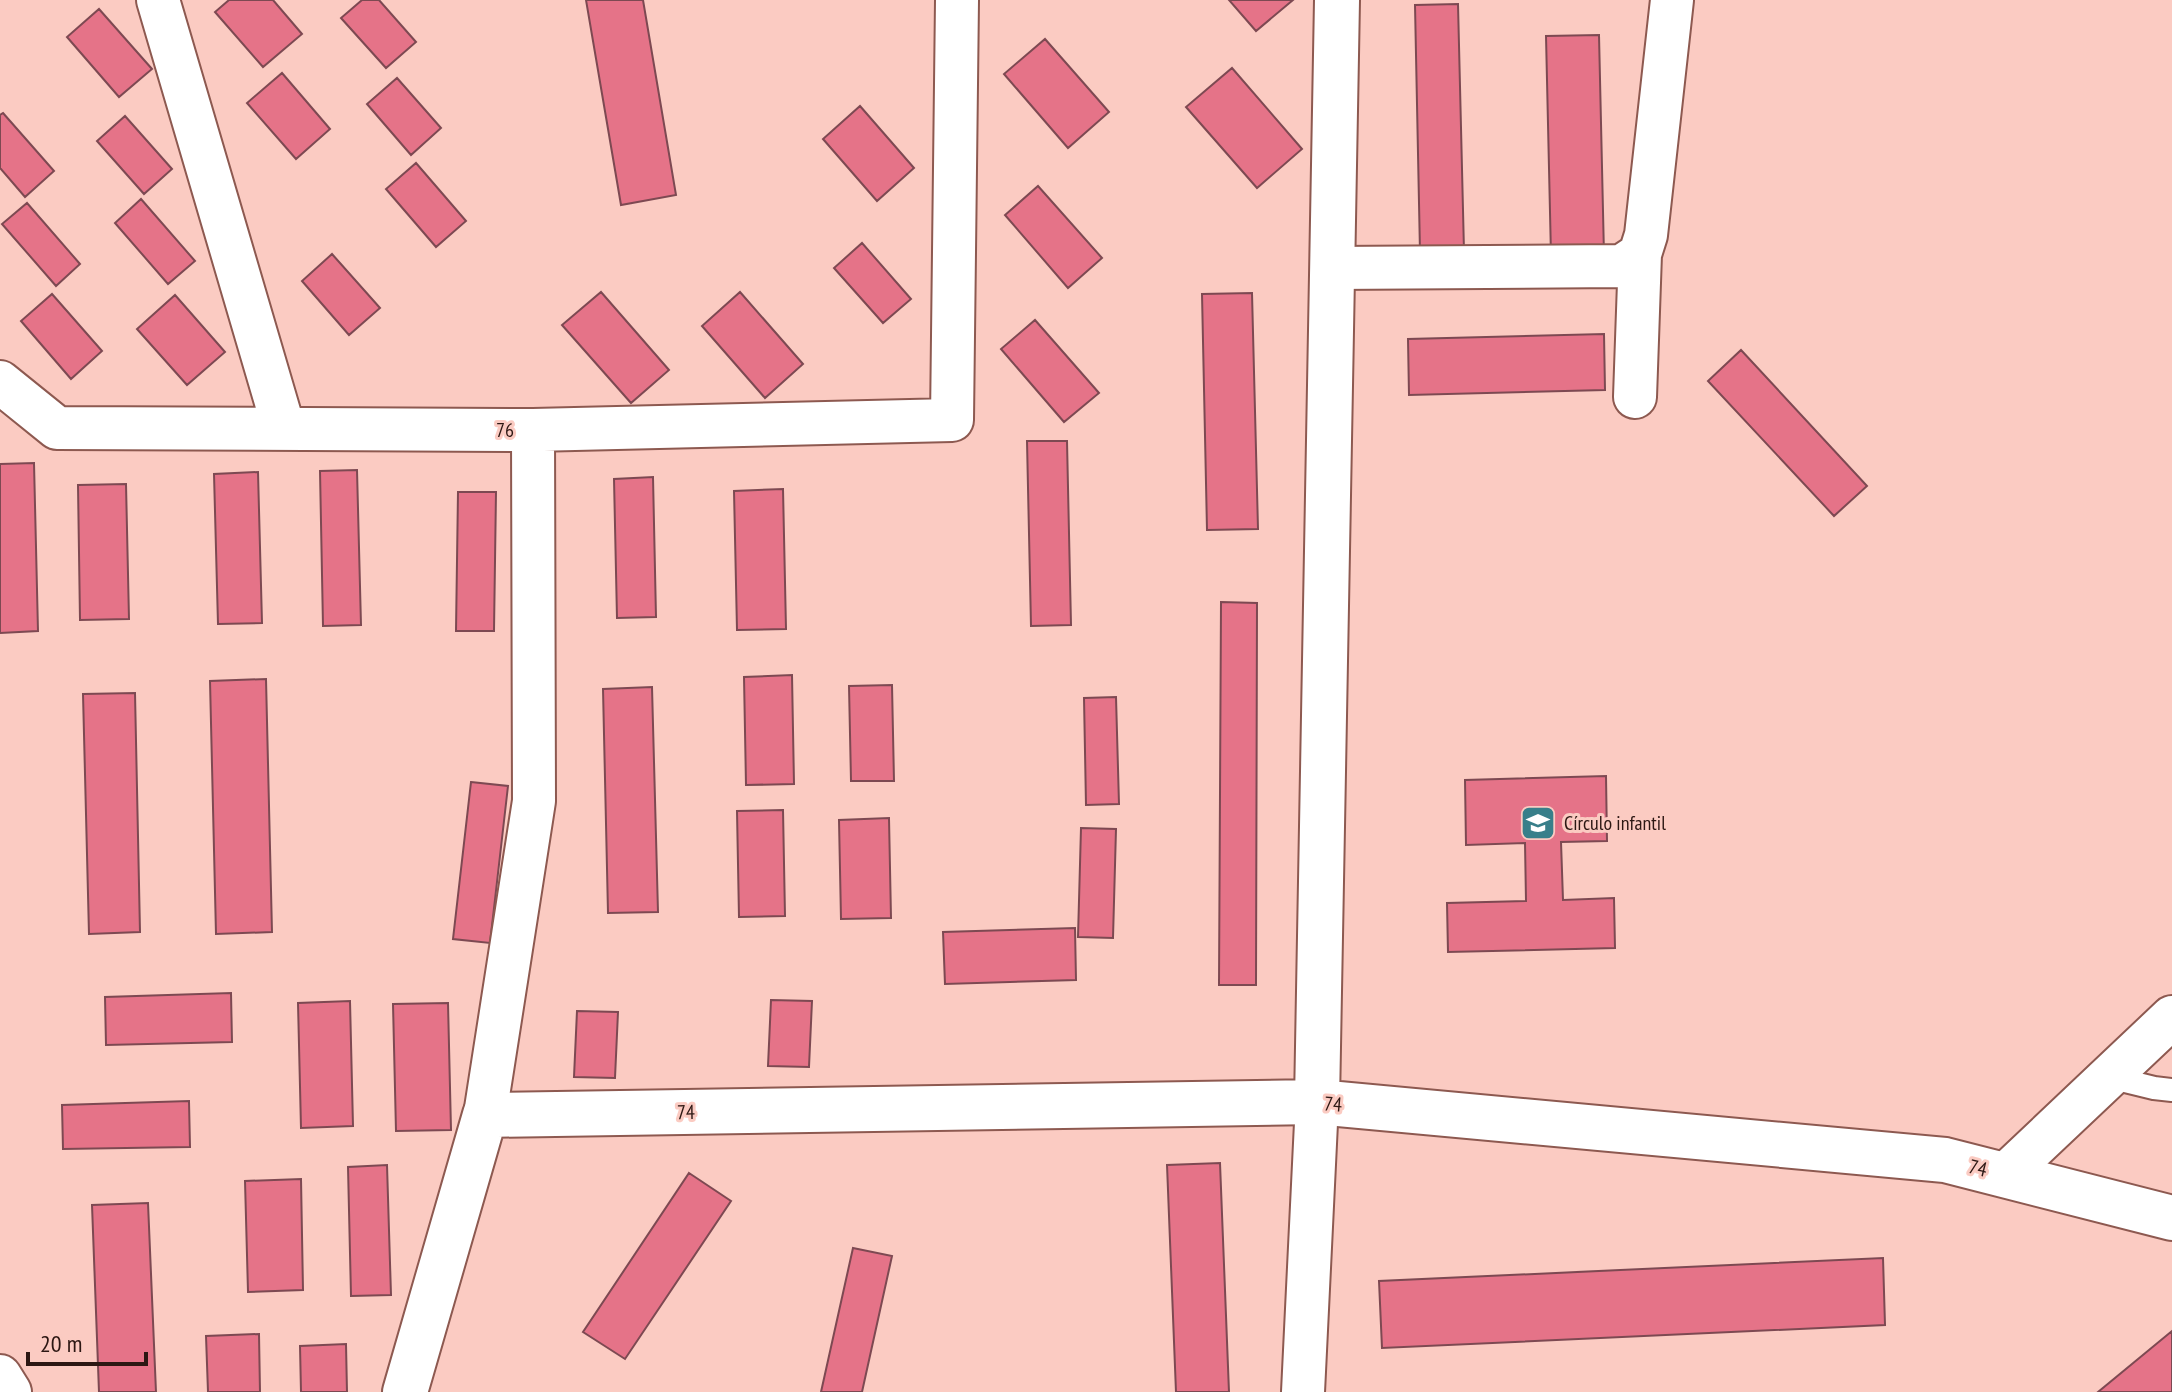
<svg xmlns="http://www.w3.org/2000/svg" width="2172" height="1392" viewBox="0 0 2172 1392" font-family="'PT Sans Narrow',sans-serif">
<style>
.building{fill:#e57388;stroke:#7d4952;stroke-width:2}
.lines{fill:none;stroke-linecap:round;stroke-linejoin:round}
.service-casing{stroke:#8d5950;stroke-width:26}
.minor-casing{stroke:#8d5950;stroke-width:46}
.tertiary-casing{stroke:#8d5950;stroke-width:48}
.service{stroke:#fff;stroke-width:22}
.minor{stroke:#fff;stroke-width:42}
.tertiary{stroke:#fff;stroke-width:44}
.labels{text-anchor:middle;stroke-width:6;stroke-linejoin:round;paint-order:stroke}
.street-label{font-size:20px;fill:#2c1713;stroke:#fbcbc2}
.poi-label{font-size:20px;fill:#2c1713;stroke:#fbcbc2;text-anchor:start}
</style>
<rect width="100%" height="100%" fill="#fbcbc2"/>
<path class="building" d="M229 0H273L302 34 263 67 215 12Z
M362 0H379L416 42 386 68 341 18Z
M586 0H643L676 195 621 205Z
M1229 0H1293L1256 31Z
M1458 4 1464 251 1420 252 1415 5Z
M99 9 152 69 119 97 67 37Z
M1599 35 1604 255 1551 256 1546 36Z
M1045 39 1109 112 1068 148 1004 74Z
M1232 68 1302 149 1257 188 1186 107Z
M282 73 330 129 296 159 247 103Z
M397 78 441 128 411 155 367 104Z
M860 106 914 168 877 201 823 139Z
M3 113 54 171 25 197 0 168V115Z
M125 116 172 169 144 194 97 141Z
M416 163 466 221 436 247 386 189Z
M1038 186 1102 258 1068 288 1005 215Z
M141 199 195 261 168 284 115 223Z
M27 203 80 264 56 286 2 224Z
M862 243 911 299 883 323 834 268Z
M332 254 380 308 349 335 302 281Z
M601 292 669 370 631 403 562 325Z
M740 292 803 364 765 398 702 326Z
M1252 293 1258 529 1207 530 1202 294Z
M52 294 102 351 71 379 21 321Z
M175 295 225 352 187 385 137 329Z
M1035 320 1099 393 1064 422 1001 349Z
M1604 334 1605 390 1409 395 1408 339Z
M1741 350 1867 486 1834 516 1708 381Z
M1027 441H1067L1071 625 1031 626Z
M34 463 38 631 0 633V464Z
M357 470 361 625 323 626 320 471Z
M258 472 262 623 218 624 214 474Z
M653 477 656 617 617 618 614 479Z
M126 484 129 619 80 620 78 485Z
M783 489 786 629 737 630 734 491Z
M458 492H496L494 631H456Z
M1221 602 1257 603 1256 985H1219Z
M792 675 794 784 746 785 744 677Z
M266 679 272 932 216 934 210 681Z
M892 685 894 781H851L849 686Z
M652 687 658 912 608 913 603 689Z
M135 693 140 932 89 934 83 694Z
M1116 697 1119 804 1086 805 1084 698Z
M1606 776 1607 841 1561 842 1563 900 1614 898 1615 948 1448 952 1447 903 1526 901 1525 843 1466 845 1465 780Z
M471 782 508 786 490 943 453 939Z
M783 810 785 916 739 917 737 811Z
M889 818 891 918 841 919 839 820Z
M1081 828 1116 829 1113 938 1078 937Z
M1075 928 1076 980 945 984 943 932Z
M231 993 232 1042 106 1045 105 997Z
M771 1000 812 1001 809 1067 768 1066Z
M350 1001 353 1126 301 1128 298 1003Z
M448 1003 451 1130 396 1131 393 1004Z
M577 1011 618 1012 615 1078 574 1077Z
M189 1101 190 1147 63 1149 62 1105Z
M1220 1163 1229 1392H1176L1167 1165Z
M387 1165 391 1295 351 1296 348 1167Z
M689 1173 731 1201 625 1359 583 1332Z
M301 1179 303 1290 248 1292 245 1181Z
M148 1203 156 1392H99L92 1205Z
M853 1248 892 1256 862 1392H821Z
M1883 1258 1885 1325 1382 1348 1379 1281Z
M2172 1331V1392H2098Z
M259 1334 260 1392H208L206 1336Z
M346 1344 347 1392H301L300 1346Z"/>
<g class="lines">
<g class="service-casing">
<path id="service" d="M2109 1077 2154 1088 2172 1090"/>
</g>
<g class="minor-casing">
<path id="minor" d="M158 0 284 429
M1332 268 1622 266 1640 254
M0 382 57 428 533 430 952 420 957 0
M1635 397 1640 254 1646 235 1672 0
M485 1115 534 801 533 430
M2005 1175 2172 1017
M0 1376 10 1392
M1303 1392 1317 1102"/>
</g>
<g class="tertiary-casing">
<path id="tertiary" d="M1317 1102 1337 0
M405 1392 485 1115 1317 1102 1945 1160 2172 1218"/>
</g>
<use href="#service" class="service"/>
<use href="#minor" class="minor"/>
<use href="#tertiary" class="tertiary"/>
</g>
<defs>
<g id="school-square" transform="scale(1.8)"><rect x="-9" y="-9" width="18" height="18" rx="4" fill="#387f8a" stroke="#fbcbc2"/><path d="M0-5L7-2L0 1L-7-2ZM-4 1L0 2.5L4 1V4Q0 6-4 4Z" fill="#fff"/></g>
</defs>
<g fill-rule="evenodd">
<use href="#school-square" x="1538" y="823"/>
</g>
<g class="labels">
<g class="street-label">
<text x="505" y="437">76</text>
<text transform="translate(1333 1104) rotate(5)" y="7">74</text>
<text transform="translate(686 1112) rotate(-1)" y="7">74</text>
<text transform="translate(1978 1168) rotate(14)" y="7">74</text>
</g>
<g class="poi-label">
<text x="1564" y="830">Círculo infantil</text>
</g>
</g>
<path d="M28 1352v12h118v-12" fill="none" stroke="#2c1713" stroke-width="4"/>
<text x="40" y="1352" font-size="24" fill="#2c1713" stroke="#fbcbc2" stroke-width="6" paint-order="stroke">20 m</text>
</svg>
